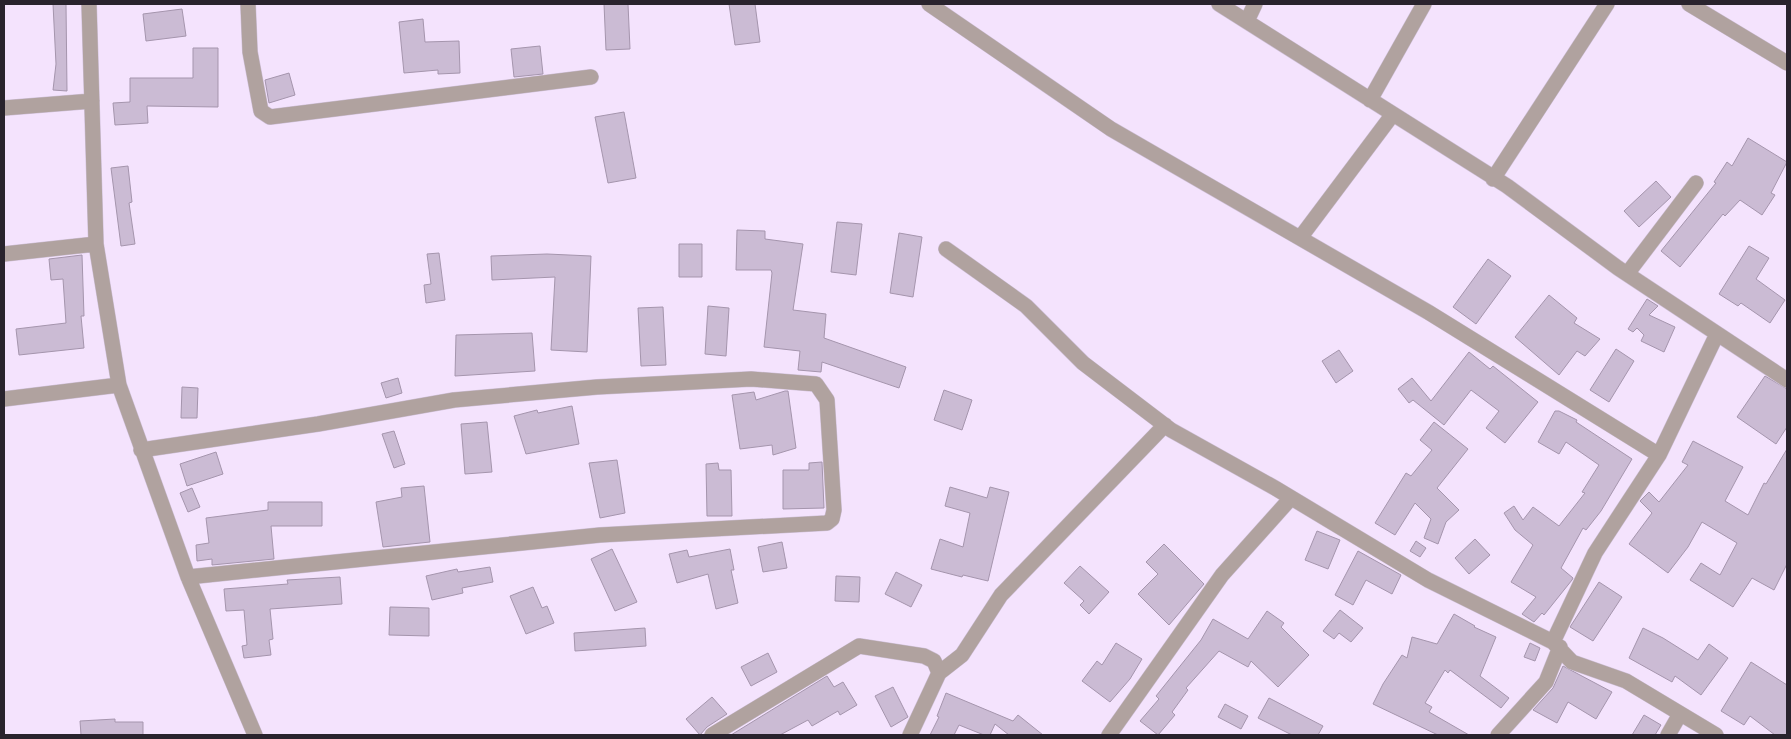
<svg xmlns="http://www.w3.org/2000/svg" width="1791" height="739" viewBox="0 0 1791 739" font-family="Georgia,serif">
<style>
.building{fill:#cbbbd4;stroke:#a595ad}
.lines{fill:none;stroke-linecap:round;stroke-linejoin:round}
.street-casing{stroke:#cfc0d8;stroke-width:16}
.street{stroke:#b0a29f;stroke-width:15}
</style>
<rect width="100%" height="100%" fill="#f4e3fd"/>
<path class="building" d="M53 4H66L67 91 53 90 56 64Z
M604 4H628L630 49 606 50Z
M729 4H755L760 42 735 45Z
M182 9 186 36 146 41 143 14Z
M423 19 425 42 459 41 460 73 438 74V70L404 73 399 22Z
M540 46 543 74 514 77 511 49Z
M193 48H218V107L147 106 148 123 115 125 113 103 130 102V78H193Z
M289 73 295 95 269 103 265 80Z
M624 112 636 178 608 183 595 117Z
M1748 138 1787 162 1771 193 1775 195 1762 215 1740 200 1725 216 1723 214 1680 267 1661 251 1716 183 1714 182 1727 162 1732 166Z
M128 166 132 202 129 203 135 244 121 246 111 168Z
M1656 181 1671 197 1639 227 1624 211Z
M837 222 862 224 856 275 831 272Z
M737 230 765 231V239L803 244 793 310 826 314 824 338 906 367 899 388 822 362 821 372 798 370 800 351 764 347 772 273 771 270H736Z
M899 233 922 237 913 297 890 293Z
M679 244H702V277H679Z
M1749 246 1769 258 1756 279 1785 300 1770 323 1741 303 1738 306 1719 294Z
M439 253 445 300 426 303 424 285 431 284 427 254Z
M547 254 591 256 587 352 551 350 555 277 492 280 491 256Z
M82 255 84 316H81L84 348 19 355 16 329 66 323 63 279 51 280 49 259Z
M1488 259 1511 276 1476 324 1453 307Z
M1549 295 1577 318 1574 323 1600 339 1585 356 1577 351 1559 375 1515 337Z
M1647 299 1658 306 1649 315 1675 327 1664 352 1641 341 1644 335 1637 328 1633 332 1628 329Z
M708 306 729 308 726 356 705 354Z
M663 307 666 365 641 366 638 308Z
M532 333 535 371 455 376 456 335Z
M1616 349 1634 361 1609 402 1590 390Z
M1339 350 1353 371 1336 383 1322 361Z
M1469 352 1490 369 1493 366 1538 402 1505 443 1486 428 1499 411 1471 390 1444 425 1413 400 1409 403 1398 389 1412 378 1431 401Z
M1765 376 1787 389V427L1776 444 1737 417Z
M398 378 402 393 386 398 381 383Z
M182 387 198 388 197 418H181Z
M944 390 972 400 962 430 934 420Z
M785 391H788L789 398 796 448 773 455 772 445 740 449 732 395 754 392 756 400Z
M572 406 579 444 526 454 514 416 537 410 538 413Z
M1555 411H1559L1577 420 1576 422 1632 459 1601 511 1586 530 1583 528 1561 568 1573 578 1572 580 1544 615 1542 613 1534 622 1522 614 1536 597 1511 582 1533 545 1515 530 1504 513 1514 506 1523 520 1533 507 1559 526 1585 493 1582 492 1599 465 1566 442 1559 454 1538 442Z
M487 422 492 472 465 474 461 424Z
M1434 422 1468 449 1437 488 1459 510 1446 522 1438 544 1424 538 1431 519 1415 503 1395 535 1375 523 1406 473 1411 476 1432 450 1420 440Z
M394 431 405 464 394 468 382 434Z
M1693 441 1743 467 1725 501 1748 515 1764 483 1766 484 1787 449V564L1774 590 1752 578 1733 607 1690 580 1701 563 1720 575 1737 543 1702 522 1688 547 1668 573 1629 544 1652 513 1640 501 1649 492 1659 502 1688 465 1682 462Z
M216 452 223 474 187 486 180 464Z
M617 460 625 513 600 518 589 463Z
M822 462 824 508 783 509V470H809V463Z
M718 463 719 470H731L732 516H707L706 464Z
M424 486 430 542 383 547 376 502 402 497 401 488Z
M950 487 987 498 990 487 1009 492 988 581 963 575 962 577 931 569 940 539 963 547 970 513 945 506Z
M192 488 200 507 188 512 180 493Z
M268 502H322V526H271L274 559 212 565V559L197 561 196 545 209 543 206 518 268 510Z
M1317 531 1340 540 1328 569 1305 560Z
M1475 539 1490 555 1469 574 1455 558Z
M1416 541 1426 548 1420 557 1410 551Z
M782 542 787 568 763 572 758 547Z
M1164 544 1204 584 1169 625 1138 594 1158 574 1146 562Z
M612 549 637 602 615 611 591 559Z
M730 549 734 570H731L738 603 716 609 708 574 677 583 669 554 687 550 689 557Z
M1358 551 1401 575 1392 594 1366 580 1353 605 1335 595Z
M1080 566 1109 592 1089 614 1080 605 1084 601 1064 583Z
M490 567 493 582 462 588 463 593 432 600 426 576 457 569 458 572Z
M896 572 922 585 911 607 885 594Z
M836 576 860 577 859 602 835 601Z
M340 577 342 604 270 609 273 639 269 640 271 655 244 658 242 646 247 645 244 610 226 611 224 589 288 584 287 580Z
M1599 582 1622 597 1593 641 1570 627Z
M533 587 542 608 547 606 554 623 526 634 510 596Z
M390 607 429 608V636L389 635Z
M1340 610 1363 628 1351 642 1339 633 1334 639 1323 631Z
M1267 611 1284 623 1281 627 1309 655 1278 687 1251 661 1248 667 1219 651 1186 688 1188 690 1172 712 1175 715 1158 735 1140 721 1159 699 1156 696 1201 640 1213 619 1248 639Z
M1454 614 1475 626 1474 627 1496 637 1480 676 1509 698 1501 708 1450 670 1448 673 1445 670 1425 703 1432 707 1429 712 1469 735H1438L1373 704 1383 684 1402 655 1407 658 1412 637 1437 644Z
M645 628 646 646 575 651 574 633Z
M1643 628 1663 638 1698 660 1709 644 1728 658 1701 695 1675 676 1672 682 1629 658Z
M1116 643 1142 659 1130 679 1110 702 1082 681 1097 661 1102 665Z
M1530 643 1540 648 1535 661 1524 657Z
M768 653 777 672 751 686 741 667Z
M1751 662 1787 685V735H1775L1750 716 1744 725 1721 711Z
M1563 666 1612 692 1596 719 1568 702 1557 723 1533 710 1553 688Z
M827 676 834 687 843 682 857 705 840 715 838 711 812 726 808 720 780 735H731Z
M893 687 908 717 891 727 875 696Z
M946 693 1013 721 1018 715 1043 735H1009L995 724 990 735H984L959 725 954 735H930L939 717 937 716Z
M712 697 727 714 707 727 700 735 686 719Z
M1269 698 1323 726 1318 735H1292L1258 718Z
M1225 704 1248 716 1241 729 1218 717Z
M1644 715 1661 725 1655 735H1632Z
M115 719V722H143V735H81L80 721Z"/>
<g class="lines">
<g class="street-casing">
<path id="street" d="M89 4 96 244 119 385 188 577 255 735
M248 4 250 52 261 111 270 117 591 77
M929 4 1111 129 1428 312 1659 455
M1219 4 1507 186 1618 268 1787 380
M1689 4 1787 63
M1247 21 1255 4
M1370 100 1424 4
M4 108 92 101
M1493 179 1607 4
M1300 238 1393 114
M946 249 1026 306 1083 363 1171 430 1275 488 1428 580 1553 642 1572 662 1626 681 1716 735
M4 254 96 244
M1627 274 1696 183
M4 399 119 385
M141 450 318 424 454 400 597 387 751 379 816 384 827 400 834 510 832 519 827 523 600 535 188 577
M1553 642 1595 553 1659 455 1717 334
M712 735 859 646 924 656 934 661 939 673 962 655 1001 595 1165 425
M910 735 939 673
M1109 735 1222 575 1291 498
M1498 735 1546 682 1560 647
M1668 735 1680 714"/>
</g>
<use href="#street" class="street"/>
</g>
<rect width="1791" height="739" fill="none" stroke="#29232d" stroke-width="10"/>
</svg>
